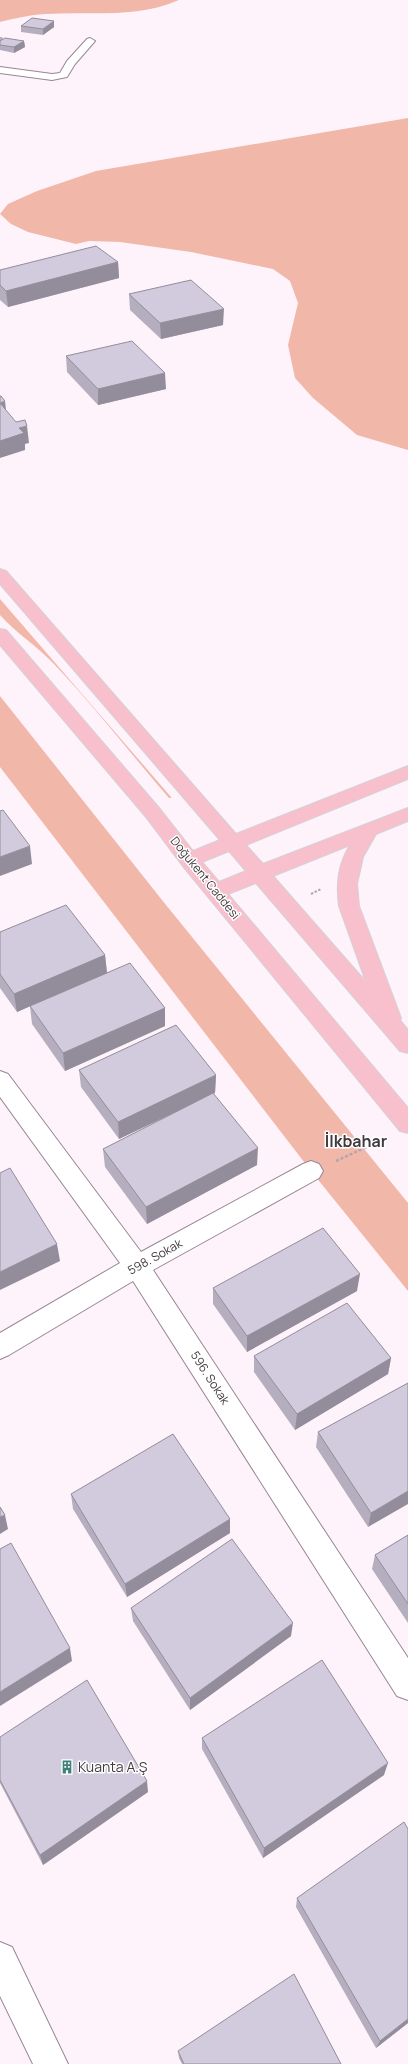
<svg xmlns="http://www.w3.org/2000/svg" width="408" height="2064" viewBox="0 0 408 2064" font-family="Manrope,sans-serif">
<style>
.green{fill:#f1b7a9}
.lines{fill:none;stroke-linecap:round;stroke-linejoin:round}
.minor-casing{stroke:#978693;stroke-width:2}
.major-casing{stroke:#d5d3d5;stroke-width:2}
.path-far1{stroke:#b0a6ad;stroke-width:2;stroke-dasharray:2.5 1.5;stroke-linecap:butt}
.path{stroke:#b0a6ad;stroke-width:2.5;stroke-dasharray:3 2;stroke-linecap:butt}
.minor{fill:#fff;fill-rule:evenodd}
.major{fill:#f8bfcd;fill-rule:evenodd}
.wall{fill:#b5aebe}
.shaded-wall{fill:#938d9b}
.building{fill:#d2cadd;stroke:#938d9b}
.labels{text-anchor:middle;stroke-width:3;stroke-linejoin:round;paint-order:stroke}
.street-label{font-size:12px;fill:#40393e;stroke:#fff}
.near-poi-label{font-size:14px;fill:#40393e;stroke:#fff;text-anchor:start}
.district-label{font-size:16px;font-weight:bold;fill:#40393e;stroke:#fff}
</style>
<rect width="100%" height="100%" fill="#fef3fb"/>
<path class="green" d="M0 0H179C136 19 91 11 45 14 30 15 15 18 0 22Z
M408 118V450L357 435 313 398 295 378 288 345 298 303 290 281 273 269 191 252 120 242 89 241 76 244 28 232 11 224 0 214 8 204 37 191 96 171Z
M0 599 171 797V798H169C131 754 94 706 54 664 37 646 16 633 0 615Z
M0 696 166 905 408 1203V1291L311 1171 0 767Z"/>
<g class="lines">
<g class="minor-casing">
<path id="minor" d="M90 38 95 41 75 64 67 77 52 80 0 73V67L52 74 60 73 67 61 87 39Z
M0 1071 8 1074 141 1252 303 1164 311 1161 319 1164 323 1171 319 1178 153 1270 408 1658V1700L397 1696 133 1281 9 1355 0 1359V1333L120 1263 0 1097Z
M0 1942 12 1947 68 2064H33L0 1996Z"/>
</g>
<g class="major-casing">
<path id="major" d="M0 569 6 571 236 834 408 766V779L246 845 263 864 408 808V821L376 834 363 857 357 884 359 906 401 1018 400 1020 408 1030V1053L400 1051 256 883 228 894 408 1108V1133L400 1131 182 865 146 817 0 645V629L6 630 160 809 193 851 220 840 0 584ZM350 845C338 865 336 883 339 906L366 982 273 876ZM229 851 246 871 219 882 202 862Z"/>
</g>
<path class="path-far1" d="M311 894 321 889"/>
<path class="path" d="M336 1161 371 1145"/>
<use href="#minor" class="minor"/>
<use href="#major" class="major"/>
</g>
<path class="wall" d="M21 26 54 27 43 35 21 32Z
M0 37H2L3 39 24 41 25 47 14 53 0 50Z
M118 262 119 278 8 307 0 300V270Z
M129 294 223 325 161 339 130 310Z
M66 356 166 389 98 405 67 372Z
M0 932 105 955 107 973 165 1008V1026L65 1071 32 1024 30 1006 17 1012 0 988Z
M79 1070 216 1075 215 1093 213 1094 257 1165 147 1224 105 1167 103 1149 195 1103 119 1139 81 1087Z
M213 1288 357 1291 247 1352 213 1304Z
M254 1356 391 1358 388 1374 295 1430 254 1372Z
M408 1383 368 1527 316 1447 318 1432Z
M71 1494 230 1533 127 1597 73 1509Z
M408 1535V1623L372 1569 375 1555Z
M131 1608 291 1636 190 1710 133 1621Z
M0 1737 148 1792 43 1865 0 1783Z
M202 1738 384 1775 263 1858 202 1749Z
M297 1898 408 2023 376 2048 296 1907Z
M178 2051 341 2064H182L179 2058Z"/>
<path class="shaded-wall" d="M54 21V27L43 35V29Z
M24 41 25 47 14 53V47Z
M118 262 119 278 8 307 6 291Z
M224 309 223 325 161 339 160 323Z
M165 373 166 389 98 405V389Z
M5 401 7 418 0 403Z
M27 426 29 443 25 444V450L0 458V441L19 428Z
M30 846 32 864 0 876V857Z
M105 955 107 973 17 1012 14 994Z
M165 1008V1026L65 1071 63 1053Z
M216 1075 215 1093 119 1139 118 1122Z
M258 1148 257 1165 147 1224 146 1207Z
M57 1244 60 1261 0 1290V1272Z
M360 1274 357 1291 247 1352V1336Z
M391 1358 388 1374 295 1430 297 1414Z
M408 1491V1504L368 1527 371 1513Z
M5 1515 8 1529 0 1534V1517Z
M230 1519V1533L127 1597 125 1584Z
M293 1623 291 1636 190 1710V1698Z
M70 1648 72 1661 0 1706V1692Z
M388 1763 384 1775 263 1858 264 1848Z
M147 1781 148 1792 43 1865 40 1855Z
M408 2019V2023L376 2048 380 2041Z"/>
<path class="building" d="M32 18 54 21 43 29 21 26Z
M5 38 24 41 14 47 0 45V41Z
M96 246 118 262 6 291 0 285V270Z
M191 280 224 309 160 323 129 294Z
M132 341 165 373 98 389 66 356Z
M0 396H1L5 401 0 403 16 422 25 420 27 426 19 428 24 433 0 441Z
M3 810 30 846 0 857V811Z
M66 905 105 955 14 994 0 974V932Z
M130 963 165 1008 63 1053 30 1006Z
M176 1025 216 1075 118 1122 79 1070Z
M213 1093 258 1148 146 1207 103 1149Z
M10 1168 57 1244 0 1272V1173Z
M323 1228 360 1274 247 1336 213 1288Z
M347 1303 391 1358 297 1414 254 1356Z
M408 1383V1491L371 1513 318 1432Z
M173 1434 230 1519 125 1584 71 1494Z
M0 1507 5 1515 0 1517Z
M408 1535V1604L375 1555Z
M232 1539 293 1623 190 1698 131 1608Z
M11 1543 70 1648 0 1692V1549Z
M322 1660 388 1763 264 1848 202 1738Z
M87 1680 147 1781 40 1855 0 1780V1737Z
M404 1822 408 1829V2019L380 2041 297 1898Z
M294 1974 341 2064H184L178 2051Z"/>
<defs>
<g id="building-bare" transform="scale(1.08)"><path d="M-4-6H4V6H1V3H-1V6H-4ZM-2.5-4.3h1.7v1.8h-1.7ZM.8-4.3h1.7v1.8H.8ZM-2.5-1h1.7V.8h-1.7ZM.8-1h1.7V.8H.8Z" fill="#3c827b" stroke="#fff" stroke-width="2.5" paint-order="stroke"/></g>
</defs>
<g fill-rule="evenodd">
<use href="#building-bare" x="67" y="1767"/>
</g>
<g class="labels">
<g class="street-label">
<text transform="translate(205 878) rotate(51)" y="4">Doğukent Caddesi</text>
<text transform="translate(155 1257) rotate(-29)" y="4">598. Sokak</text>
<text transform="translate(210 1378) rotate(57)" y="4">596. Sokak</text>
</g>
<g class="near-poi-label">
<text x="78" y="1772">Kuanta A.Ş</text>
</g>
<g class="district-label">
<text x="356" y="1147">İlkbahar</text>
</g>
</g>
</svg>
